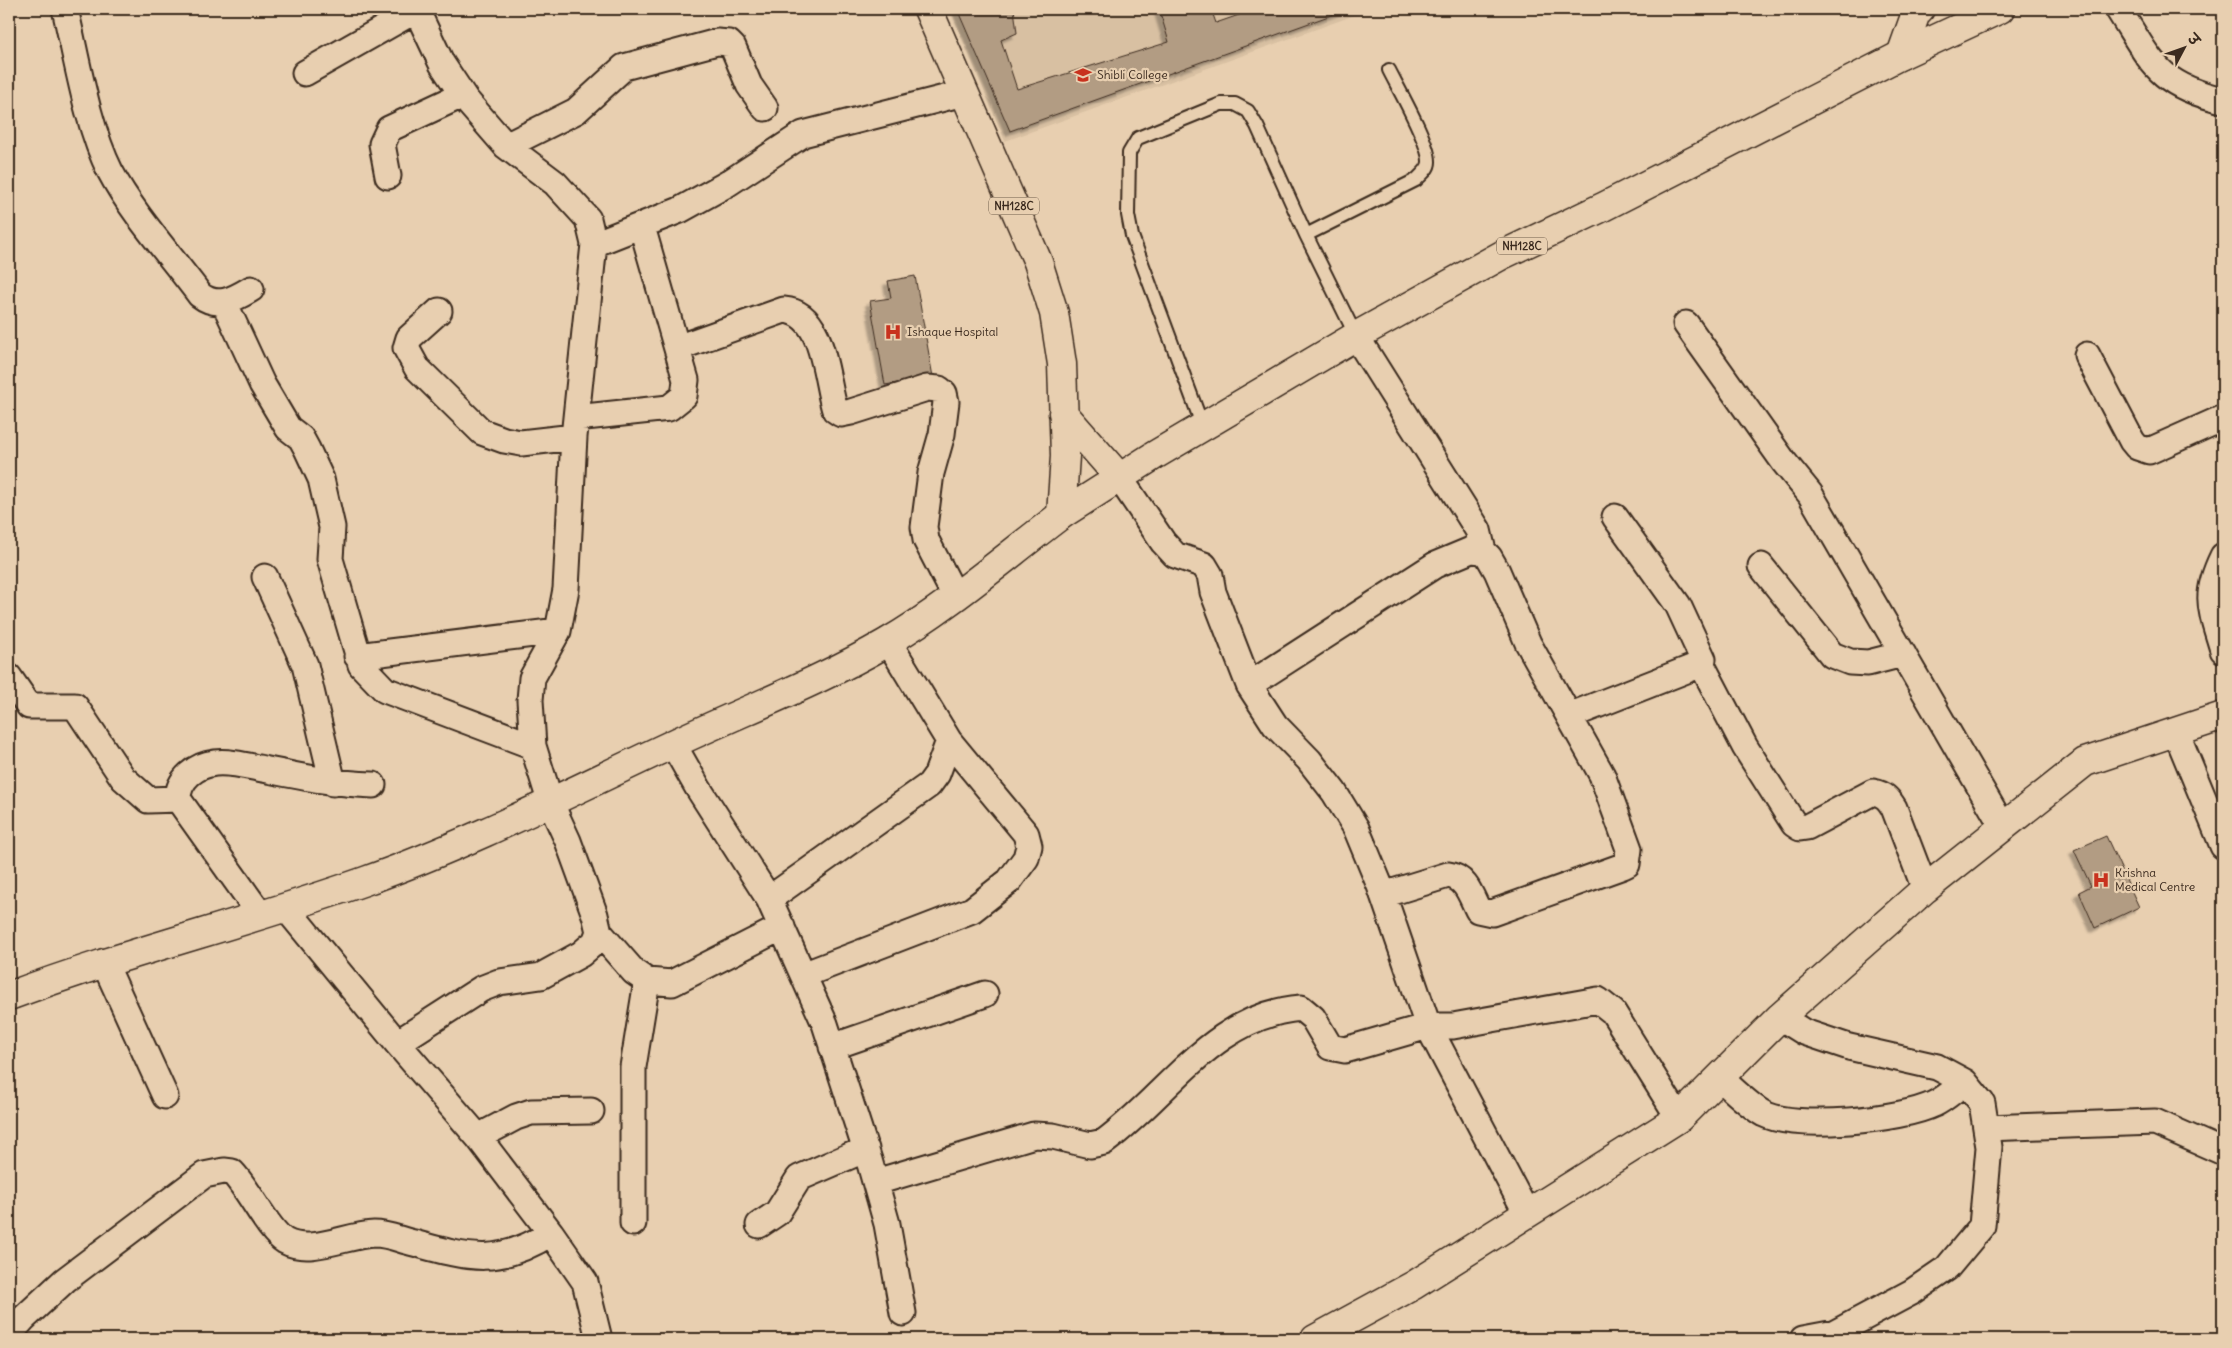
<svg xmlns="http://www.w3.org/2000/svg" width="2232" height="1348" viewBox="0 0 2232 1348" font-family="Delius,'Playpen Sans Deva',sans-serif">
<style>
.built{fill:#d8c0a2}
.building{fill:#b29c83;stroke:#3b2a1e;filter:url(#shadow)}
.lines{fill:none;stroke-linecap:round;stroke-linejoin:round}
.service-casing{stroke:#3b2a1e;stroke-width:16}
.minor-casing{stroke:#3b2a1e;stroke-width:29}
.tertiary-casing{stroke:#3b2a1e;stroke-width:31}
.trunk-casing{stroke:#3b2a1e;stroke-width:31}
.service{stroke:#e8cfb0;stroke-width:12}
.minor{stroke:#e8cfb0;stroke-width:25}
.tertiary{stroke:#e8cfb0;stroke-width:28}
.trunk{stroke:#e8cfb0;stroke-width:28}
.labels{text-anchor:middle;stroke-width:4.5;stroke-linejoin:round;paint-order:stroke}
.shield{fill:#e8cfb0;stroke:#6f5c4a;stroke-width:1}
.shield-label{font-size:11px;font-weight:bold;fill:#3b2a1e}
.poi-label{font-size:12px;fill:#3b2a1e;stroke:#e8cfb0;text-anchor:start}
</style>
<defs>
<filter id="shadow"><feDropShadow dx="-4.5" dy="4.5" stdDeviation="1" flood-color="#0004"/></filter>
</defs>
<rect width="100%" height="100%" fill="#e8cfb0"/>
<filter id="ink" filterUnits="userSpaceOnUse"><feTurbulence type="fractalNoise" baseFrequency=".02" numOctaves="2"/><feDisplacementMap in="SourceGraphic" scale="10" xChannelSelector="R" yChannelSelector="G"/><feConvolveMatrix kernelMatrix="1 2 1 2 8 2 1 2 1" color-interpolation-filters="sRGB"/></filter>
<g filter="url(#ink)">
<path class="built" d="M950 9H1372L1005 141Z"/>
<path class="building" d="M957 9H993L994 11 1014 9 1017 33 1001 40 1017 89 1169 42 1159 9H1211L1216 23 1256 9H1348L1010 131Z
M915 276 933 377 885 385 870 301 891 298 888 281Z
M2106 836 2139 907 2095 928 2079 892 2091 886 2074 850Z"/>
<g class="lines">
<g class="service-casing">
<path id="service" d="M1306 235 1416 180C1421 175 1429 169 1429 162 1430 144 1398 88 1389 70
M1203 427 1132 236 1128 215 1129 153 1138 138 1221 104H1235L1248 111 1257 126 1306 235 1356 336"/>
</g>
<g class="minor-casing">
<path id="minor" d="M65 9C77 59 87 125 110 171 132 213 171 256 200 295 218 309 234 299 251 289
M2118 9C2152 62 2157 85 2223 100
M305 73 416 10
M506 146 576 111 624 67 717 42 729 43 733 47 749 85 765 108
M388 176 382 144 389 129 462 95
M594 244 680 210 727 184 803 134 964 93
M224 302 262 384 288 428 301 438 307 449 321 479 332 527 330 559 361 665 385 690 533 746
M439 311 409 338 406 348 417 368 482 432 504 440 521 443 574 437
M1686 324 1784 462 1810 494 2003 827
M1356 336 1473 522 1478 530 1483 551
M677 348 784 310C825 313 825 380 835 410L841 414 851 412 927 388 939 389 944 393 946 402 942 434 931 473 924 527 926 540 955 596
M2087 355 2132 441 2137 447 2149 451 2223 418
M576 418 669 408 684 396 686 380 642 227
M1119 477 1163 542 1175 555 1204 565 1210 575 1213 592 1249 685 1275 725 1309 760 1334 792 1356 828 1380 886 1428 1026 1527 1214
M2223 556C2203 597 2211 609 2223 650
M1761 566 1832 655 1850 662 1868 663 1903 654
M265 577 305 665 333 783
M357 656 558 631
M1701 663 1745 747 1794 824 1800 828 1807 827 1873 792C1884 794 1888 798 1894 808L1925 889
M9 677 29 706H75L123 778 148 800 178 799
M1249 685 1435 565 1471 550 1483 551 1489 557 1497 571 1528 643 1602 775 1629 849 1627 864 1623 866 1492 913 1478 910C1471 896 1466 877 1448 875L1383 895
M1569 716 1694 667 1701 663 1703 659 1678 605 1615 517
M2176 732 2223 846
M673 744 698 788 769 899 825 1024 869 1160 887 1224 903 1313
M769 899 929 785 937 774 949 741
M286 908 397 1043 478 1137 551 1233 585 1282 599 1339
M260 914 178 799C178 779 196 765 215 763 232 761 251 767 268 770 303 777 337 784 373 785
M599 932 634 972 647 981 672 983 782 927
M104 962 165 1096
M803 975 972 910 1009 881 1026 858 1029 846 1026 834 949 741 888 641
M1780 1017 1804 1032 1849 1047 1937 1067 1965 1082 1982 1103 1989 1147 1982 1226 1947 1268 1912 1292 1835 1333 1803 1339
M397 1043 481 989 499 982 541 976 581 954 595 942 599 932 595 915 568 841 551 804 533 746 530 700 532 678 558 631 566 589 574 437 594 244 588 219 555 183 506 146 466 100 442 64 416 9
M832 1047 985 994
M1720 1078C1734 1090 1748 1105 1764 1114 1797 1130 1901 1120 1934 1104 1945 1099 1955 1089 1965 1082
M1986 1128 2155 1122 2223 1152
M478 1137 516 1117 531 1112 591 1111
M876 1182 1034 1135 1053 1136 1090 1145 1104 1142C1168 1095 1214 1015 1301 1008L1313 1018 1330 1047 1345 1050 1428 1026H1453L1598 1000 1613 1012 1679 1118
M633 1223V1067L647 981
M759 1225 777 1213 799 1178 866 1149
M9 1335 24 1318 65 1280 204 1175 224 1171 232 1172C249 1189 268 1231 285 1241 311 1255 346 1235 374 1234 389 1234 400 1240 414 1243 471 1259 499 1266 551 1233"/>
</g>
<g class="tertiary-casing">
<path id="tertiary" d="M1901 55 1916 13 1920 9
M9 996C126 952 247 923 365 881 472 843 572 791 675 743 745 710 819 682 886 643 948 607 1004 558 1061 515
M1315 1339 1414 1285 1679 1118 1780 1017 1925 889 2085 762 2223 716"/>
</g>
<g class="trunk-casing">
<path id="trunk" d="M928 9 1038 262 1054 313 1062 364 1065 456 1061 515
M1063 413 1119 477
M1061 515 1155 455 1356 336 1502 255 1603 207 1901 55 2000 9"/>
</g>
<use href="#service" class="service"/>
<use href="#minor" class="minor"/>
<use href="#tertiary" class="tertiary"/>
<use href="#trunk" class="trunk"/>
</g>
</g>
<defs>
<g id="university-bare" transform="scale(1.35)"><path d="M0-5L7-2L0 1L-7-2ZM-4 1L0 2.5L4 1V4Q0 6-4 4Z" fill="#c8321e" stroke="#e8cfb0" stroke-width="2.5" paint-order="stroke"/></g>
<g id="hospital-bare" transform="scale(1.35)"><path d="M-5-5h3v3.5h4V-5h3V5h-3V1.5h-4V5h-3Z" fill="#c8321e" stroke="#e8cfb0" stroke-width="2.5" paint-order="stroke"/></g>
</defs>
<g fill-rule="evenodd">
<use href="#university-bare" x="1083" y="75"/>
<use href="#hospital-bare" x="893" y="332"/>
<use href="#hospital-bare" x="2101" y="880"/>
</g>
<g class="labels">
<g class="shield">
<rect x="989" y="197.5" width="50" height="17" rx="4"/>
<rect x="1497" y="237.5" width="50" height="17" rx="4"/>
</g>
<g class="shield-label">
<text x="1014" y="210">NH128C</text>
<text x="1522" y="250">NH128C</text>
</g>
<g class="poi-label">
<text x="1097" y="79">Shibli College</text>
<text x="907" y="336">Ishaque Hospital</text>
<text x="2115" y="877">Krishna<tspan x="2115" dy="14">Medical Centre</tspan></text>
</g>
</g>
<rect width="2232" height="1348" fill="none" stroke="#e8cfb0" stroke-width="30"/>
<rect x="15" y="15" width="2202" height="1318" fill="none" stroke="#3b2a1e" stroke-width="2" filter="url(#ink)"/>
<g transform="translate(2184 48) rotate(49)" stroke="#e8cfb0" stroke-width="4" paint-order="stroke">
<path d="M0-4L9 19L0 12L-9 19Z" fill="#3b2a1e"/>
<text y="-8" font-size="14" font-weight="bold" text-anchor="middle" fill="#3b2a1e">उ</text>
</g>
</svg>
